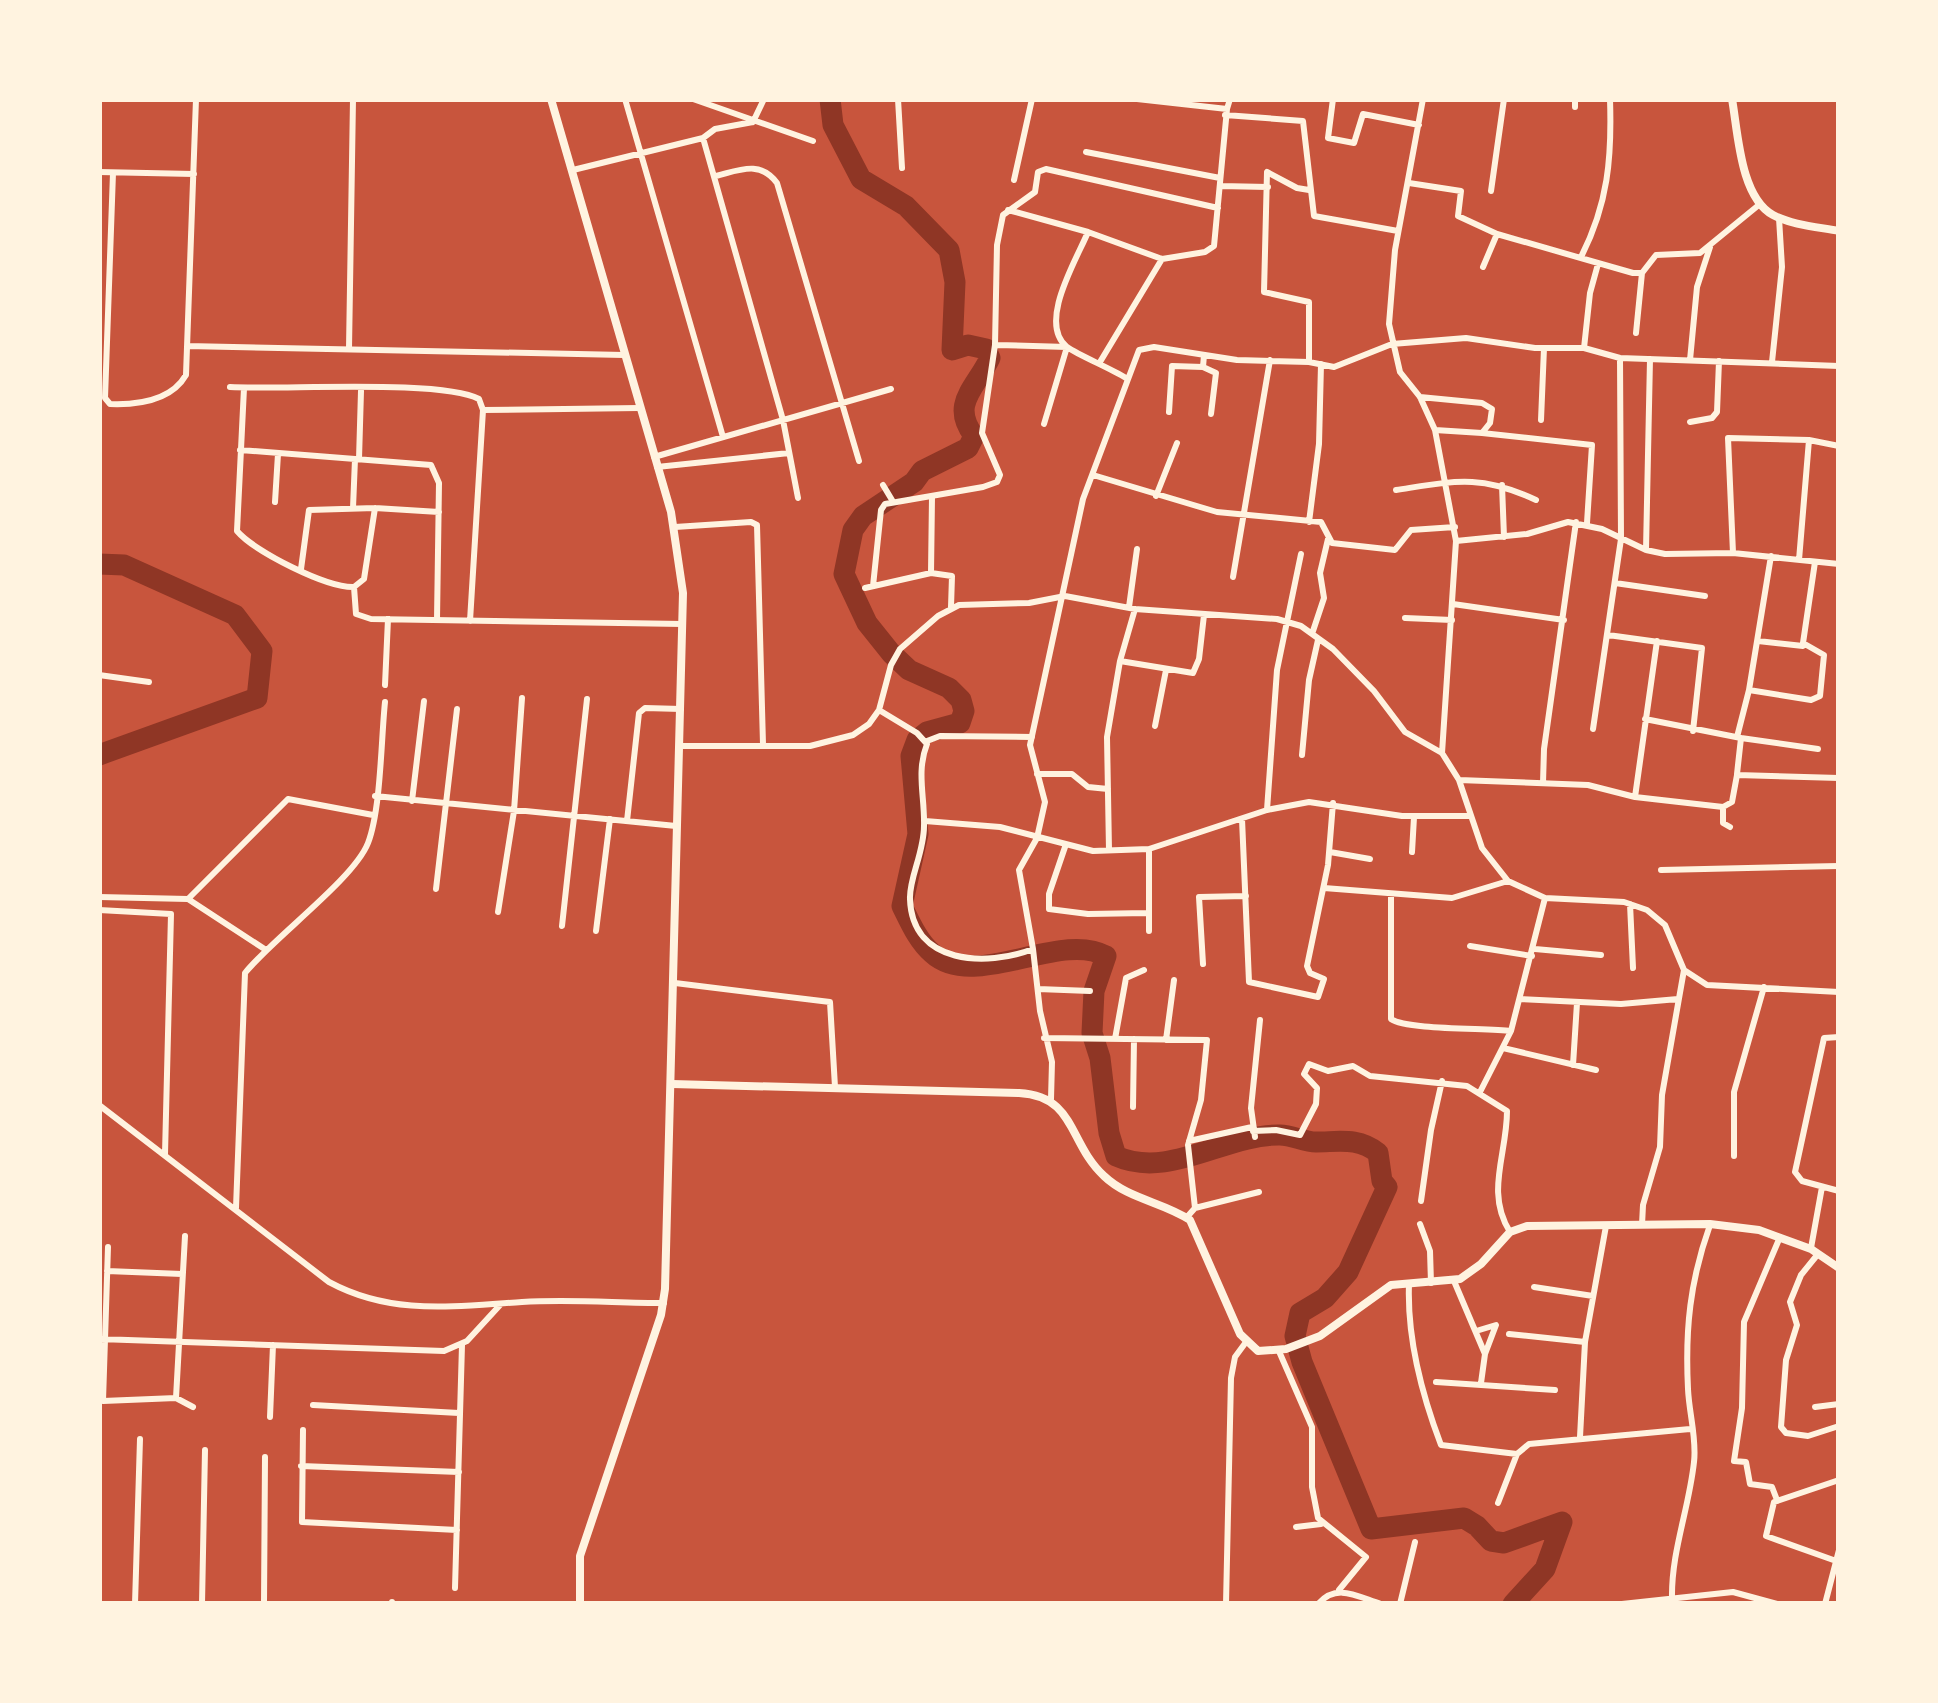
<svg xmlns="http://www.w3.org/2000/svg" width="1938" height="1703" viewBox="0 0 1938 1703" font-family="'Alegreya Sans',sans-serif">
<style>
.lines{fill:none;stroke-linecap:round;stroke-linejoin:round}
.river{stroke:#8f3625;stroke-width:21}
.minor{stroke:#fff3e0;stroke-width:6}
.tertiary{stroke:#fff3e0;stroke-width:8}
.secondary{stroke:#fff3e0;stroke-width:8}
</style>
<rect width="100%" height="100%" fill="#c8553d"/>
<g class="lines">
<path class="river" d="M830 99 833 125 861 179 906 206 949 250 955 282 952 350 968 345 986 349 990 358C975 389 950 404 974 436L968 448 922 471 914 482 863 516 853 530 844 574 867 623 891 653 909 670 949 688 961 700 964 711 960 723 927 732 917 740 911 756 918 834 902 906C910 922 918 941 932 953 974 992 1060 930 1106 956L1094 991 1092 1033 1100 1058 1109 1133 1116 1156C1169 1180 1225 1134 1280 1135 1292 1135 1304 1142 1316 1142 1339 1142 1358 1137 1378 1153L1382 1181 1387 1187 1348 1272 1325 1298 1300 1313 1295 1336 1302 1362 1371 1529 1464 1518 1477 1526 1491 1541 1504 1543 1562 1522 1545 1569 1513 1604
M99 564 124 565 235 615 262 651 257 698 99 755"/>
<path class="minor" d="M522 99H529
M625 99 723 437
M693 99 813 141
M898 99 902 168
M1137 99 1227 109 1230 99
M1333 99 1328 138 1354 143 1363 114 1419 125
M1423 99 1395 250 1389 324 1400 372 1420 397 1435 430 1456 541 1442 753
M1575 107V99
M1225 115 1303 121 1314 216 1398 231
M753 122 764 99
M703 138 783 420 798 498
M1086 152 1220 178
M573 170 703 138 715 129 753 122
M99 172 194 174
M113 173 105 398 110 404C138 405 171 401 186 375L196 99
M716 176C740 170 760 160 777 183L859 461
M1014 180 1032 99
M1409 183 1461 191 1458 216 1497 234 1633 273H1642L1656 255 1700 253 1760 204
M1220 186 1268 187
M1309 190 1297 188 1267 172 1264 292 1309 302V362
M1491 191 1504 99
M1008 210 1088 232
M1581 257C1608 204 1612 158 1610 99
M1162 259 1205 252 1214 246 1227 109
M1483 267 1497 234
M1636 333 1642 273
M996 345 1067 347 1044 424
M187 346 624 355
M1584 348 1590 293 1598 264
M349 349 353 99
M1204 355 1203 367 1216 373 1211 414
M1690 360 1697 287 1710 247
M1100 362 1162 259
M1772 362 1782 267 1779 218
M1126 378C1110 368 1080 356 1067 347 1037 323 1077 259 1088 232L1162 259
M230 387C282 390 442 379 479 399L483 410 470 621
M244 388 237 531C255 552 327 588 354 587L356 614 371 619 683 624
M1420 397 1482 403 1492 409 1490 423 1482 433 1435 430
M483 410 639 408
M1169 412 1172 366 1203 367
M1541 420 1544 348
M1690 422 1712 418 1717 412 1719 361
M1482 433 1592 445 1587 523
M240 450 431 465 439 483 437 620
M654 457 891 389
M359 459 361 391
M657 467 789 453
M1093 475 1217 512 1321 522 1332 543 1395 550 1411 530 1455 527
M883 485 892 500
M1502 485 1504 537
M1396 490C1455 481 1480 474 1536 500
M1156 496 1177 443
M932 497 931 573 952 576 951 607
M275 502 278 454
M353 508 355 459
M1309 522 1319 444 1321 364
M675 527 751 522 757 525 763 744
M1456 541 1527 534 1568 522 1602 529 1646 550 1665 554 1733 553 1839 564
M1646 550 1650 359
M1733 553 1728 438 1809 440 1839 446
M1799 560 1809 440
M301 569 309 510 375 508 439 512
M1233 577 1270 360
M1615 583 1705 596
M873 586 881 510 885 504 983 487 997 482 1000 475 982 433 995 345 997 245 1003 215 1035 192 1038 172 1046 169 1218 208
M354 587 364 579 375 508
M865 588 931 573
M1453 604 1564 620
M1129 607 1137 549
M1405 618 1452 620
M1312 634 1324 598 1320 573 1328 539
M1608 635 1702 648 1693 731
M1758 641 1803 646
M1120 661 1193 673 1199 659 1204 615
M99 675 149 682
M385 685 388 619
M1749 690 1811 700 1820 696 1824 655 1803 643 1815 562
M879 710 917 733 927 744C916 772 925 797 924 826 924 853 909 878 910 899 912 965 987 967 1033 949L1040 1011 1052 1062 1051 1099
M1645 719 1741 738 1737 774
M1155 726 1166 670
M1593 729 1621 539 1620 358
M1737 737 1749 690 1771 556
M1741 738 1818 749
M927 741 940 736 1032 737
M682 746H810L853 735 869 724 879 710 891 665 900 649 938 616 959 605 1029 603 1065 596 1135 609 1277 619 1301 626 1333 649 1374 691 1405 732 1442 753 1459 780 1482 848 1508 881 1545 898 1624 902 1647 910 1665 925 1684 970 1707 985 1839 992
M1302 755 1309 680 1318 640
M1037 774H1072L1088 787 1108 789
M1459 780 1588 785 1635 797 1723 807 1732 802 1737 775 1839 778
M1543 783 1544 749 1576 522
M375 796 676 826
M1635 797 1657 641
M412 801 424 701
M1723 807V823L1730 827
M1267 810 1277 670 1301 554
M1242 819 1249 982 1318 997 1324 979 1310 973 1307 966 1328 865 1333 803
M627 821 639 713 645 708 681 709
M925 821 1000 827 1093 851 1149 849 1267 810 1309 802 1402 816H1469
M1065 847 1049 894V909L1088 914 1147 913
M1109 850 1107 737 1120 661 1135 609
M1330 852 1370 859
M1412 852 1414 817
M1661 870 1839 866
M1324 888 1452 898 1508 881
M436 889 457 709
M1391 894V1019C1406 1030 1485 1028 1511 1031
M99 897 188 899 266 950
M188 899 288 799 373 815
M1630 904 1633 968
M99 910 171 914 165 1154
M498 912 514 811 522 698
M562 926 587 699
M596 931 610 819
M1149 931V849
M1470 946 1532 956
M1033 949 1019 870 1037 838 1045 802 1030 745 1083 499 1139 350 1154 347 1237 360 1309 362 1334 367 1392 344 1466 338 1535 348H1584L1620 358 1839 366
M1535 949 1601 955
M1203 964 1199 897 1246 896
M675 983 830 1002 835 1087
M1038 989 1090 991
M1520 999 1621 1004 1678 999
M1839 1037 1824 1038 1795 1172 1802 1181 1839 1191
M1044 1038 1207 1040 1201 1100 1188 1145 1195 1208 1187 1217
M1115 1039 1126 978 1144 970
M1166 1040 1174 980
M1503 1048 1596 1070
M1573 1065 1577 1003
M1480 1092 1511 1031 1545 898
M99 1105 329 1282C392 1316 454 1306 522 1302 570 1299 616 1303 664 1303
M1133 1107 1134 1039
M1253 1131 1276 1130 1300 1135 1316 1104 1317 1088 1304 1074 1309 1064 1328 1071 1353 1066 1370 1076 1467 1086 1507 1111C1507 1155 1485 1192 1510 1232
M1255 1137 1251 1108 1260 1020
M1189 1141 1252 1127
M1734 1156V1092L1764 987
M1421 1201 1431 1130 1442 1081
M236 1208 245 973C273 938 354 879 368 843 381 809 381 740 385 702
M1195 1208 1259 1192
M1420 1224 1430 1251 1431 1283
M1642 1225 1643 1205 1660 1147 1662 1095 1684 970
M1811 1248 1822 1187
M1818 1254 1801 1275 1790 1302 1797 1325 1786 1360 1781 1427 1786 1433 1808 1436 1839 1426
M107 1271 182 1274
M1454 1281 1485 1354 1481 1383
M1409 1284C1407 1337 1422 1395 1441 1445L1517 1454
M1534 1287 1593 1296
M1476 1331 1496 1325 1485 1354
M1509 1334 1585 1342
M99 1339 444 1351 467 1341 501 1304
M1278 1349 1312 1427V1487L1318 1518 1366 1557 1339 1590
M1436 1382 1555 1390
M176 1398 185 1236
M103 1401 108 1247
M103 1401 176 1398 193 1407
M313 1405 459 1413
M1815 1407 1839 1404
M270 1417 273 1345
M303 1430 302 1522 457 1530
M1580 1437 1585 1342 1606 1226
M301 1466 459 1472
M1839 1480 1774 1502 1766 1536 1839 1562
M1777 1500 1772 1487 1750 1484 1746 1462 1734 1461 1742 1408 1744 1322 1780 1237
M1498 1503 1517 1454 1529 1444 1690 1429
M1296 1527 1321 1524
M455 1588 462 1345
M1672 1599C1671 1552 1689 1509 1694 1462 1697 1439 1689 1413 1688 1389 1685 1329 1690 1281 1710 1225
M392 1602V1604
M135 1604 140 1439
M202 1604 205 1450
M264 1604 265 1457
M1226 1604 1231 1378 1235 1357 1246 1342
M1318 1604C1337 1583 1356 1596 1381 1604
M1400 1604 1415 1542
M1622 1604 1733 1592 1777 1604
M1825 1604 1839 1550"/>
<path class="tertiary" d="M1732 99C1738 132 1740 197 1773 215 1792 225 1818 227 1839 231
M672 1084 1019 1093C1076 1096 1068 1143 1104 1176 1128 1199 1163 1202 1190 1220L1240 1334 1258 1351 1286 1349 1320 1336 1391 1285 1460 1279 1481 1264 1510 1232 1527 1226 1710 1224 1759 1230 1811 1249 1839 1268"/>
<path class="secondary" d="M551 99 671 512 683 593 665 1289 661 1315 580 1556V1604"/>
</g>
<rect width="1938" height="1703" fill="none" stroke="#fff3e0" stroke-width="204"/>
</svg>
